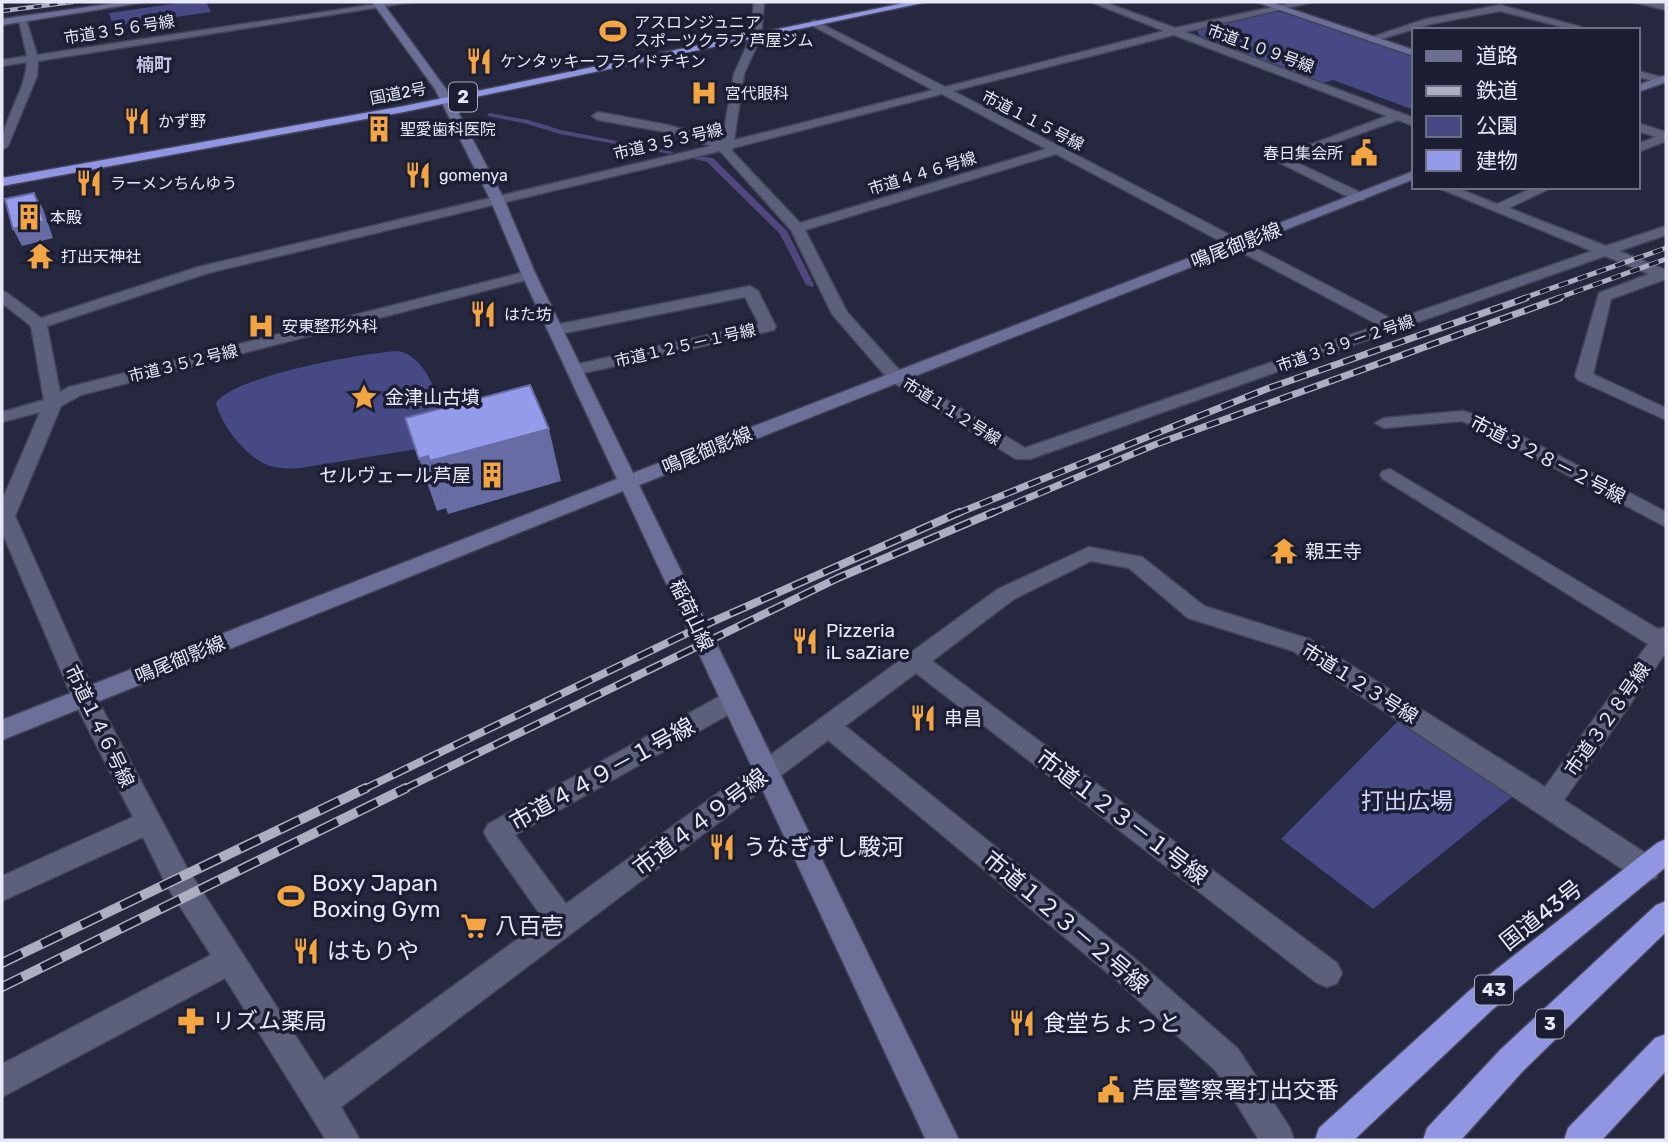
<svg xmlns="http://www.w3.org/2000/svg" width="1668" height="1142" viewBox="0 0 1668 1142" font-family="Rubik,'Noto Sans JP',sans-serif">
<style>
.green{fill:#464983}
.lines{fill:none;stroke-linecap:round;stroke-linejoin:round}
.stream{fill:#51477c;fill-rule:evenodd}
.street-casing{stroke:#434458;stroke-width:3}
.secondary-casing{stroke:#434458;stroke-width:3}
.highway-casing{stroke:#434458;stroke-width:3}
.street{fill:#5d607a;fill-rule:evenodd}
.secondary{fill:#6c7099;fill-rule:evenodd}
.highway{fill:#9096e2;fill-rule:evenodd}
.rail-far4-casing{stroke:#adafc1;stroke-width:4.5}
.rail-far3-casing{stroke:#adafc1;stroke-width:5}
.rail-far2-casing{stroke:#adafc1;stroke-width:7}
.rail-far1-casing{stroke:#adafc1;stroke-width:8}
.rail-casing{stroke:#adafc1;stroke-width:10}
.rail-far4{stroke:#1c1e34;stroke-width:2.5;stroke-dasharray:8;stroke-linecap:butt}
.rail-far3{stroke:#1c1e34;stroke-width:3.5;stroke-dasharray:10;stroke-linecap:butt}
.rail-far2{stroke:#1c1e34;stroke-width:4.5;stroke-dasharray:13;stroke-linecap:butt}
.rail-far1{stroke:#1c1e34;stroke-width:5;stroke-dasharray:17;stroke-linecap:butt}
.rail{stroke:#1c1e34;stroke-width:7;stroke-dasharray:22;stroke-linecap:butt}
.shaded-wall{fill:#686ca4}
.building{fill:#949beb;stroke:#686ca4;stroke-width:2}
.labels{text-anchor:middle;stroke-width:7;stroke-linejoin:round;paint-order:stroke}
.far-poi-label{font-size:16px;fill:#e7e9f9;stroke:#1c1e34;text-anchor:start}
.far-street-label{font-size:16px;fill:#e7e9f9;stroke:#1c1e34}
.far-neighbourhood-label{font-size:18px;font-weight:bold;fill:#bfc3e1;stroke:#1c1e34}
.shield{fill:#1c1e34;stroke:#aaacbe;stroke-width:2}
.shield-label{font-size:18px;font-weight:bold;fill:#e7e9f9}
.street-label{font-size:19px;fill:#e7e9f9;stroke:#1c1e34}
.poi-label{font-size:19px;fill:#e7e9f9;stroke:#1c1e34;text-anchor:start}
.near-street-label{font-size:23px;fill:#e7e9f9;stroke:#1c1e34}
.near-park-label{font-size:23px;fill:#cfd4fe;stroke:#1c1e34}
.near-poi-label{font-size:23px;fill:#e7e9f9;stroke:#1c1e34;text-anchor:start}
</style>
<rect width="100%" height="100%" fill="#26283f"/>
<path class="green" d="M186 2H206L211 12 113 26 109 13Z
M1267 12H1281L1414 57V110L1333 80 1320 84 1199 35 1197 30Z
M397 351C424 355 435 389 443 412L424 448 300 468C289 469 279 469 268 465 246 457 221 425 216 403 233 376 363 353 397 351Z
M1402 717 1517 793 1373 909 1281 839Z"/>
<g class="lines">
<path class="stream" d="M490 113 528 120 561 130 674 152 670 154 560 134 527 124 488 116 487 115Z
M694 155 713 158 787 231 814 285 813 287 806 285 780 234 707 162 694 159Z"/>
<g class="street-casing">
<path id="street" d="M390 2H412L38 61 37 76 8 146 2 150C2 117 25 94 27 62L2 66V60L27 56 18 17 26 19 37 55Z
M754 2H764L761 36 744 74 734 140 933 90 811 25 809 23 814 20 945 87 1164 31 1091 2H1104L1175 28 1296 2H1313L1185 32 1414 118V126L1398 120 1289 159 1364 194V200H1354L1272 159 1387 116 1174 35 953 91 1394 320 1592 251 1436 187H1454L1497 204 1535 187H1553L1509 208 1606 246 1666 226V235L1619 251 1666 270V279L1611 299 1593 374 1666 408V420L1578 380 1575 376 1599 293 1649 274 1605 256 1030 459H1016L889 380 832 314 791 230 720 151 208 273 47 326 60 392 69 387 529 271 536 275 534 278 81 395 61 406 15 516 96 697 187 868 324 1080 544 920 488 840 484 832 488 824 724 694 732 692 740 694 744 701 740 708 515 835 566 904 998 589 1089 547 1142 557 1204 606 1309 639 1545 787 1648 644 1383 479 1380 475 1383 471 1390 469 1658 629 1666 627V652L1564 800 1656 860 1660 869 1656 878 1646 881 1636 878 1293 651 1188 618 1129 568 1091 561 1014 599 932 661 1337 963 1342 973 1337 983 1327 987 1317 983 916 673 845 726 1134 958 1238 1049 1290 1128 1294 1140H1259L1216 1071 1114 978 828 740 341 1107 360 1140H326L225 978 2 1097V1064L211 955 167 886 143 837 2 901V876L133 817 72 697 2 532V501L40 412 2 422V412L44 400 31 326 2 303V291L7 293 41 318 198 267 711 146 666 132 598 120 592 116 598 112 668 125 722 141 734 74 751 36ZM942 94 1046 149 800 223 732 151 733 148ZM1056 154 1379 325 1025 448 901 372 847 312 805 230Z
M1633 2 1666 4V10Z
M1500 5 1581 27 1578 30H1565L1567 28 1500 11 1431 24 1371 42 1366 39 1426 19Z
M1638 71 1665 78 1666 80 1661 83 1638 77Z
M1638 123 1666 132V141L1638 152V144L1656 137 1638 131Z
M750 286 758 291 776 327 774 330 575 375 569 374 567 370 569 366 759 324 745 297 555 335 547 330 555 325Z
M1463 411 1489 419 1666 512V527L1477 427 1462 421 1384 428 1375 423 1384 418Z"/>
</g>
<g class="secondary-casing">
<path id="secondary" d="M123 2H146L2 25V19Z
M372 2H382L446 89 504 199 536 275 633 473 1414 171V179L639 485 959 1140H926L623 491 2 740V720L617 479 522 275 490 199 435 89Z
M1256 2H1270L1414 50V56Z
M1666 75V82L1638 92V85Z"/>
</g>
<g class="highway-casing">
<path id="highway" d="M909 2H927L404 112 2 186V178L404 106Z
M1666 839V867L1492 1010 1354 1140H1315L1319 1128 1470 990 1657 843Z
M1666 901V932L1523 1071 1461 1140H1423L1427 1128 1501 1049 1656 905Z
M1666 1034V1071L1602 1140H1564L1568 1128 1655 1038Z"/>
</g>
<use href="#street" class="street"/>
<use href="#secondary" class="secondary"/>
<use href="#highway" class="highway"/>
<g class="rail-far4-casing">
<path id="rail-far4" d="M2 11 72 2"/>
</g>
<g class="rail-far3-casing">
<path id="rail-far3" d="M1521 299 1666 248
M1555 299 1666 259"/>
</g>
<g class="rail-far2-casing">
<path id="rail-far2" d="M956 514 1269 388 1526 298
M990 514 1154 445 1560 298"/>
</g>
<g class="rail-far1-casing">
<path id="rail-far1" d="M362 790 698 628 960 512
M402 790 838 578 994 512"/>
</g>
<g class="rail-casing">
<path id="rail" d="M2 963 366 788
M2 987 406 788"/>
</g>
<use href="#rail-far4" class="rail-far4"/>
<use href="#rail-far3" class="rail-far3"/>
<use href="#rail-far2" class="rail-far2"/>
<use href="#rail-far1" class="rail-far1"/>
<use href="#rail" class="rail"/>
</g>
<path class="shaded-wall" d="M34 193 43 209 53 238 22 246 13 229Z
M549 429 561 481 448 514 430 461Z
M428 456 446 508 437 511 419 459Z"/>
<path class="building" d="M34 193 44 221 13 229 5 199Z
M530 385 549 429 430 461 428 456 419 459 405 418Z"/>
<defs>
<g id="stadium-bare" transform="scale(2.1)"><path d="M0-5a6.5 5 0 1 0 0 10a6.5 5 0 1 0 0-10ZM-3.5-1.8h7v3.6h-7Z" fill="#f2a541" stroke="#1c1e34" stroke-width="2.5" paint-order="stroke"/></g>
<g id="restaurant-bare" transform="scale(2.1)"><path d="M-5-6h1v4h1v-4h1v4h1v-4h1v5L-1.5 .5V6h-2V.5L-5-1ZM5-6V6H3V1.5H1.5Q1.5-4 5-6Z" fill="#f2a541" stroke="#1c1e34" stroke-width="2.5" paint-order="stroke"/></g>
<g id="hospital-bare" transform="scale(2.1)"><path d="M-5-5h3v3.5h4V-5h3V5h-3V1.5h-4V5h-3Z" fill="#f2a541" stroke="#1c1e34" stroke-width="2.5" paint-order="stroke"/></g>
<g id="building-bare" transform="scale(2.1)"><path d="M-4-6H4V6H1V3H-1V6H-4ZM-2.5-4.3h1.7v1.8h-1.7ZM.8-4.3h1.7v1.8H.8ZM-2.5-1h1.7V.8h-1.7ZM.8-1h1.7V.8H.8Z" fill="#f2a541" stroke="#1c1e34" stroke-width="2.5" paint-order="stroke"/></g>
<g id="civic-bare" transform="scale(2.1)"><path d="M-.6-6.5H3V-4.5H.6V-3L4-1V1h2V6H-6V1h2V-1L-.6-3ZM-1.2 2.5V6h2.4V2.5Z" fill="#f2a541" stroke="#1c1e34" stroke-width="2.5" paint-order="stroke"/></g>
<g id="temple-bare" transform="scale(2.1)"><path d="M0-6L5-2H3V0L6.5 2.5H4V6H1.5V3h-3V6H-4V2.5H-6.5L-3 0V-2H-5Z" fill="#f2a541" stroke="#1c1e34" stroke-width="2.5" paint-order="stroke"/></g>
<g id="sight-bare" transform="scale(2.1)"><path d="M0-6L1.8-2.2L6-1.7L2.9 1.2L3.7 5.4L0 3.3L-3.7 5.4L-2.9 1.2L-6-1.7L-1.8-2.2Z" fill="#f2a541" stroke="#1c1e34" stroke-width="2.5" paint-order="stroke"/></g>
<g id="supermarket-bare" transform="scale(2.1)"><path d="M-6-5.5h2.5l.6 2H6L4.5 2H-2.5L-4.4-4H-6ZM-1.5 3.2a1.3 1.3 0 1 0 .1 0ZM3 3.2a1.3 1.3 0 1 0 .1 0Z" fill="#f2a541" stroke="#1c1e34" stroke-width="2.5" paint-order="stroke"/></g>
<g id="pharmacy-bare" transform="scale(2.1)"><path d="M-2-6h4v4h4v4h-4v4h-4v-4h-4v-4h4Z" fill="#f2a541" stroke="#1c1e34" stroke-width="2.5" paint-order="stroke"/></g>
</defs>
<g fill-rule="evenodd">
<use href="#stadium-bare" x="613" y="31"/>
<use href="#restaurant-bare" x="479" y="61"/>
<use href="#hospital-bare" x="704" y="93"/>
<use href="#restaurant-bare" x="137" y="121"/>
<use href="#building-bare" x="379" y="129"/>
<use href="#civic-bare" x="1364" y="153"/>
<use href="#restaurant-bare" x="418" y="175"/>
<use href="#restaurant-bare" x="89" y="183"/>
<use href="#building-bare" x="29" y="217"/>
<use href="#temple-bare" x="40" y="256"/>
<use href="#restaurant-bare" x="483" y="314"/>
<use href="#hospital-bare" x="261" y="326"/>
<use href="#sight-bare" x="364" y="397"/>
<use href="#building-bare" x="492" y="475"/>
<use href="#temple-bare" x="1284" y="551"/>
<use href="#restaurant-bare" x="805" y="641"/>
<use href="#restaurant-bare" x="923" y="718"/>
<use href="#restaurant-bare" x="722" y="847"/>
<use href="#stadium-bare" x="291" y="896"/>
<use href="#supermarket-bare" x="474" y="926"/>
<use href="#restaurant-bare" x="306" y="951"/>
<use href="#pharmacy-bare" x="191" y="1021"/>
<use href="#restaurant-bare" x="1022" y="1023"/>
<use href="#civic-bare" x="1111" y="1090"/>
</g>
<g class="labels">
<g class="far-poi-label">
<text x="634" y="28">アスロンジュニア<tspan x="634" dy="18">スポーツクラブ 芦屋ジム</tspan></text>
<text x="500" y="67">ケンタッキーフライドチキン</text>
<text x="725" y="99">宮代眼科</text>
<text x="158" y="127">かず野</text>
<text x="400" y="135">聖愛歯科医院</text>
<text x="1343" y="159" text-anchor="end">春日集会所</text>
<text x="439" y="181">gomenya</text>
<text x="110" y="189">ラーメンちんゆう</text>
<text x="50" y="223">本殿</text>
<text x="61" y="262">打出天神社</text>
<text x="504" y="320">はた坊</text>
<text x="282" y="332">安東整形外科</text>
</g>
<g class="far-street-label">
<text transform="translate(119 29) rotate(-9)" y="6">市道３５６号線</text>
<text transform="translate(1261 48) rotate(20)" y="6">市道１０９号線</text>
<text transform="translate(398 93) rotate(-11)" y="6">国道2号</text>
<text transform="translate(1033 120) rotate(27)" y="6">市道１１５号線</text>
<text transform="translate(668 141) rotate(-13)" y="6">市道３５３号線</text>
<text transform="translate(922 173) rotate(-17)" y="6">市道４４６号線</text>
<text transform="translate(1345 343) rotate(-19)" y="6">市道３３９－２号線</text>
<text transform="translate(685 345) rotate(-13)" y="6">市道１２５－１号線</text>
<text transform="translate(183 363) rotate(-14)" y="6">市道３５２号線</text>
<text transform="translate(952 411) rotate(32)" y="6">市道１１２号線</text>
</g>
<g class="far-neighbourhood-label">
<text x="154" y="71">楠町</text>
</g>
<g class="shield">
<rect x="449" y="82.5" width="28" height="29" rx="5"/>
<rect x="1475" y="975.5" width="38" height="29" rx="5"/>
<rect x="1536" y="1009.5" width="28" height="29" rx="5"/>
</g>
<g class="shield-label">
<text x="463" y="103">2</text>
<text x="1494" y="996">43</text>
<text x="1550" y="1030">3</text>
</g>
<g class="street-label">
<text transform="translate(1236 245) rotate(-21)" y="7">鳴尾御影線</text>
<text transform="translate(707 450) rotate(-22)" y="7">鳴尾御影線</text>
<text transform="translate(1548 459) rotate(27)" y="7">市道３２８－２号線</text>
<text transform="translate(692 615) rotate(65)" y="7">稲荷山線</text>
<text transform="translate(180 659) rotate(-22)" y="7">鳴尾御影線</text>
<text transform="translate(1360 683) rotate(32)" y="7">市道１２３号線</text>
<text transform="translate(1607 719) rotate(-55)" y="7">市道３２８号線</text>
<text transform="translate(100 726) rotate(64)" y="7">市道１４６号線</text>
</g>
<g class="poi-label">
<text x="385" y="404">金津山古墳</text>
<text x="471" y="482" text-anchor="end">セルヴェール芦屋</text>
<text x="1305" y="558">親王寺</text>
<text x="826" y="637">Pizzeria<tspan x="826" dy="22">iL saZiare</tspan></text>
<text x="944" y="725">串昌</text>
</g>
<g class="near-street-label">
<text transform="translate(602 774) rotate(-29)" y="8">市道４４９－１号線</text>
<text transform="translate(1122 817) rotate(37)" y="8">市道１２３－１号線</text>
<text transform="translate(700 822) rotate(-37)" y="8">市道４４９号線</text>
<text transform="translate(1541 915) rotate(-38)" y="8">国道43号</text>
<text transform="translate(1066 922) rotate(40)" y="8">市道１２３－２号線</text>
</g>
<g class="near-park-label">
<text x="1407" y="809">打出広場</text>
</g>
<g class="near-poi-label">
<text x="743" y="855">うなぎずし駿河</text>
<text x="312" y="891">Boxy Japan<tspan x="312" dy="26">Boxing Gym</tspan></text>
<text x="495" y="934">八百壱</text>
<text x="327" y="959">はもりや</text>
<text x="212" y="1029">リズム薬局</text>
<text x="1043" y="1031">食堂ちょっと</text>
<text x="1132" y="1098">芦屋警察署打出交番</text>
</g>
</g>
<rect width="1668" height="1142" fill="none" stroke="#e7e9f9" stroke-width="7"/>
<rect x="1412" y="28" width="228" height="161" fill="#1c1e34" stroke="#6d6f83" stroke-width="2"/>
<rect x="1426" y="51" width="35" height="10" fill="#6c7099" stroke="#6d6f83" stroke-width="2"/>
<text x="1476" y="63" font-size="21" fill="#e7e9f9">道路</text>
<rect x="1426" y="86" width="35" height="10" fill="#adafc1" stroke="#6d6f83" stroke-width="2"/>
<text x="1476" y="98" font-size="21" fill="#e7e9f9">鉄道</text>
<rect x="1426" y="116" width="35" height="21" fill="#464983" stroke="#6d6f83" stroke-width="2"/>
<text x="1476" y="133" font-size="21" fill="#e7e9f9">公園</text>
<rect x="1426" y="150" width="35" height="21" fill="#949beb" stroke="#6d6f83" stroke-width="2"/>
<text x="1476" y="168" font-size="21" fill="#e7e9f9">建物</text>
</svg>
